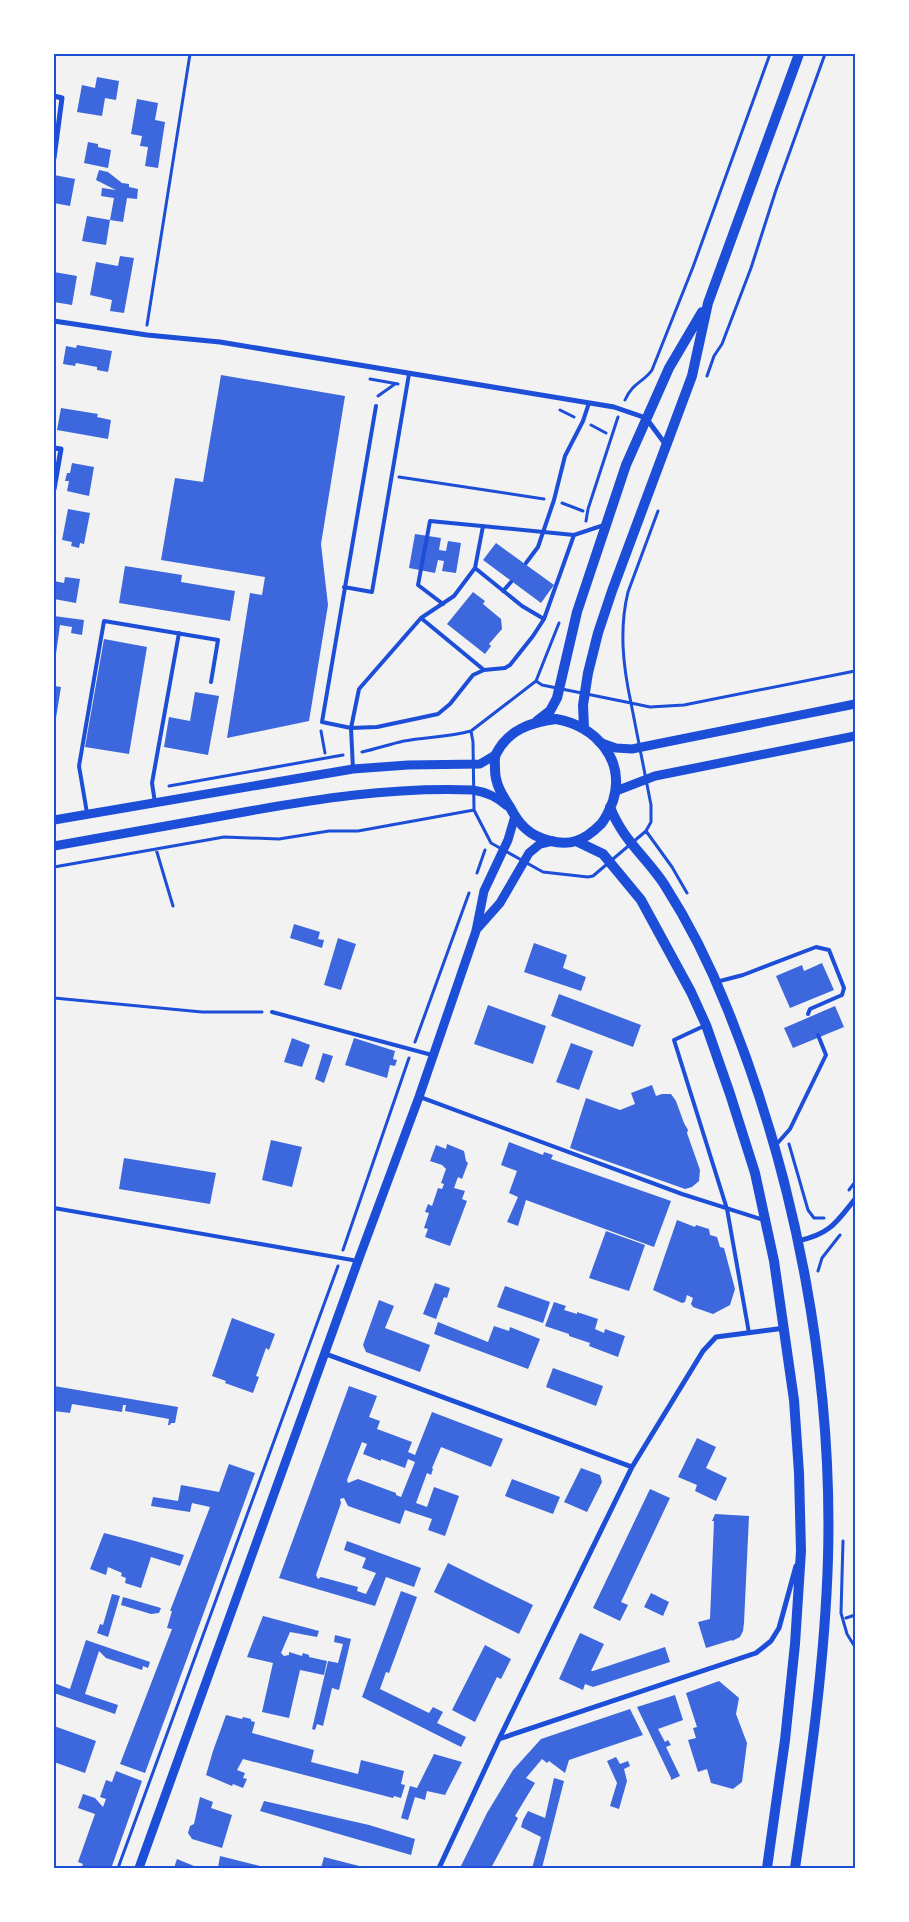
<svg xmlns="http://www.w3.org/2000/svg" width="909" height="1922" viewBox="0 0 909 1922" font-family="'Noto Sans',sans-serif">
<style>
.building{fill:#3d67dc;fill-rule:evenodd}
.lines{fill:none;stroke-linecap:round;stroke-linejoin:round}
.path{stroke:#1d4ed8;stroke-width:3}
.service{stroke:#1d4ed8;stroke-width:4}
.minor{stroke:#1d4ed8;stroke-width:5}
.tertiary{stroke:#1d4ed8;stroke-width:9}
.secondary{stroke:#1d4ed8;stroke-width:10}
.neatline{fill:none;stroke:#1d4ed8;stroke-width:2}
</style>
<rect width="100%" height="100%" fill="#f2f2f2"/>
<path class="building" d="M97 77 119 81 116 100 105 98 102 116 77 112 82 85 95 88Z
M137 99 158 103 155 120 165 122 158 168 145 166 148 147 140 146 142 136 131 134Z
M88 142 98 144V147L111 150 108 168 84 163Z
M99 170 108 172 122 183 129 184V187L138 189 137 199 127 198 123 222 110 220 114 198 101 196 102 188 116 190 96 180Z
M54 175 75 179 70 206 54 203Z
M87 216 110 220 106 245 82 241Z
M120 256 134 258 124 313 110 311 112 300 90 295 96 262 118 266Z
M54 272 77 276 72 305 54 302Z
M77 345 112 351 108 372 97 370V367L76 363 75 366 63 364 66 346 76 348Z
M221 375 345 396 321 544 328 605 309 721 227 738 250 593 262 595 265 577 161 560 175 478 203 482Z
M61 408 98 414 97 417 111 420 108 439 57 430Z
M72 463 94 467 89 496 67 491 69 481H65L67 473H70Z
M68 509 90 513 84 544 80 543 79 548 71 546 72 542 62 540Z
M415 534 441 538 439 550 446 551 448 541 461 543 456 573 442 571 444 561 438 560 435 573 409 568Z
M496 543 554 585 541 603 483 560Z
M125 566 182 575 181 582 235 591 230 621 119 603Z
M65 577 80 579 76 603 54 599V581L64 583Z
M473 592 485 601 483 604 501 619 502 629 489 644 491 646 485 654 447 624Z
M54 616 84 620 82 635 71 633 72 627 60 625 55 661Z
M104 639 147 647 129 754 85 747Z
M54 686 61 687 55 724H54Z
M195 692 219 696 208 755 164 747 169 717 190 721Z
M294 924 320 932 318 939 324 940 322 948 290 938Z
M338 938 356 944 341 990 324 985Z
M534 943 567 955 563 968 586 977 581 991 524 972Z
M822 963 834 990 790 1008 776 976 802 965 804 971Z
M559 994 641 1025 633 1047 551 1016Z
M488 1005 546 1026 533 1064 474 1044Z
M835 1006 844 1027 793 1048 784 1028Z
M292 1038 310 1045 302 1067 284 1062Z
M354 1038 395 1051 393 1059 397 1060 395 1066 390 1065 387 1078 345 1065Z
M571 1043 593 1051 579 1090 556 1082Z
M323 1053 333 1056 324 1083 315 1079Z
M652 1085 656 1096 662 1094H671L676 1101 684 1123 688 1130 687 1133 700 1170 699 1181 692 1187 685 1189 570 1148 586 1098 620 1110 635 1104 631 1093Z
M271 1140 302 1147 292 1187 262 1180Z
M509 1142 543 1155 544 1152 553 1155 551 1159 671 1201 654 1247 526 1200 518 1226 507 1222 518 1197 509 1193 517 1171 501 1165Z
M447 1144 464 1151 466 1161 468 1163 462 1179 458 1177 454 1188 465 1191 462 1199 467 1201 450 1246 425 1237 428 1229 424 1228 429 1213 425 1212 428 1204 432 1206 438 1188 442 1189 444 1184 441 1183 446 1169 442 1165 430 1161 436 1145 446 1149Z
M124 1158 216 1173 210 1204 119 1189Z
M677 1220 695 1227 696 1225 709 1229 710 1235 717 1237 720 1247 724 1248 735 1289 730 1305 713 1314 693 1307 691 1304 693 1298 687 1295 685 1302 682 1303 653 1290Z
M606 1231 645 1245 629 1291 589 1278Z
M435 1283 450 1288 447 1298 444 1297 436 1319 423 1314Z
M505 1286 550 1302 543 1323 497 1307Z
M379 1300 394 1306 385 1328 430 1345 420 1372 366 1352 363 1345Z
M554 1302 566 1306 564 1310 577 1314V1312L598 1319 595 1329 604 1333 605 1329 625 1336 618 1357 589 1346 590 1343 569 1336V1334L545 1326Z
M232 1318 275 1334 269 1350 266 1348 256 1376 259 1377 253 1393 225 1383 226 1381 212 1376Z
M438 1322 488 1342 494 1326 509 1331 510 1327 540 1339 528 1369 434 1334Z
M553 1368 603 1386 596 1406 546 1387Z
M54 1386 178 1407 175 1423H171L170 1425H168L169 1419 125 1411 126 1405H123L122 1412 72 1404 70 1413 54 1411Z
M349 1386 377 1396 369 1417 380 1421 377 1429 412 1442 408 1452 415 1455 432 1412 503 1439 491 1467 441 1447 432 1468 433 1469 431 1475 427 1473 416 1503 427 1507 434 1487 459 1496 445 1536 428 1530 432 1519 405 1510 400 1524 348 1506 344 1498 340 1499 341 1503 316 1575 318 1579 321 1577 358 1587 357 1591 366 1594 376 1573 362 1568 366 1558 344 1550 347 1541 421 1568 414 1587 386 1577 375 1606 279 1578ZM362 1442 367 1444 363 1454 381 1461V1459L405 1468 408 1459 415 1462 401 1497 396 1495V1493L358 1479 348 1483 347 1480Z
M697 1438 716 1447 706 1468 727 1478 716 1501 695 1491 697 1485 678 1477Z
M229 1464 255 1473 145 1773 120 1764 172 1629 167 1628 172 1611H170L210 1507 192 1503 190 1512 151 1506 153 1497 178 1501 181 1485 219 1492Z
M581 1468 600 1475 602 1482 587 1512 564 1502Z
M512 1479 560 1497 553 1514 505 1496Z
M650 1489 670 1498 621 1602 628 1605 620 1621 593 1608Z
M715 1514 749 1516 744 1623 743 1631 740 1637 732 1641V1640L706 1648 698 1622 710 1619 714 1521H712Z
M104 1533 135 1541 184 1555 180 1566 151 1557 141 1588 125 1583 126 1578 121 1576 122 1573 108 1567 106 1575 90 1569Z
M448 1563 533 1605 519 1634 434 1592Z
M401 1591 417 1597 389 1673 386 1672 380 1689 429 1713 433 1707 443 1712 437 1723 466 1737 461 1747 362 1697Z
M651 1593 669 1602 663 1616 644 1607Z
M112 1594 120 1596 108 1637 97 1633 100 1624 103 1625Z
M123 1597 161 1608 159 1613 151 1614 121 1605Z
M263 1616 319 1631 317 1637 290 1632 281 1653 284 1656 289 1655V1652L302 1656 303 1653 309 1655V1657L327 1661 324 1675 300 1670 289 1718 262 1712 273 1663 247 1657Z
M580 1633 604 1644 591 1671H593L665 1647 670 1662 593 1687 585 1684 583 1690 559 1679Z
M335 1635 351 1639 339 1690 332 1688 323 1726 317 1724 315 1730 312 1729 328 1661 338 1663 343 1644 334 1642Z
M86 1640 150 1662 148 1668 143 1666 142 1670 106 1658 99 1651 85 1694 118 1705 115 1714 54 1693V1683L70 1689Z
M485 1645 511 1659 501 1679 497 1677 475 1722 452 1710Z
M719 1681 739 1698 736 1714 747 1743 742 1782 733 1789 711 1783 707 1769 698 1772 688 1740 696 1738 693 1728 697 1727 686 1693Z
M675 1695 683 1720 658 1729 665 1742 668 1740 671 1745 666 1747 680 1776 671 1780V1778L637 1707Z
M630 1709 643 1735 569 1760 565 1773 549 1761 547 1763 542 1759 526 1778 535 1783 515 1816 518 1818 491 1868H460L487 1813 513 1770 541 1739Z
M226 1715 242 1719 243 1717 251 1719V1721L255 1722 252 1733 314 1750 311 1762 358 1774 361 1760 404 1771 401 1784 405 1785 401 1798 394 1796 393 1798 243 1759 237 1770 245 1773 243 1778 247 1779 243 1788 233 1784 232 1786 206 1775 213 1751Z
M54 1726 96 1741 85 1773 54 1762 55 1742 54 1741Z
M434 1754 462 1762 445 1795 427 1791 425 1800 415 1797 408 1820 401 1818 410 1786 417 1788Z
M616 1757 620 1764 628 1761 630 1766 624 1769 627 1781 619 1809 610 1806 617 1783 607 1761Z
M116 1771 142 1781 112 1866 110 1868H81L83 1864 78 1862 95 1814 78 1808 83 1794 95 1798 103 1807 106 1799 100 1797 106 1780 112 1782Z
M554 1778 564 1781 542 1868H532L541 1837 521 1827 523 1820 528 1811 545 1818Z
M200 1797 213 1802 211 1808 232 1815 222 1848 192 1839 188 1833 190 1826 194 1824Z
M264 1801 369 1825 415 1839 411 1855 260 1811Z
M220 1856 268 1868H218Z
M324 1857 367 1868H321Z
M177 1859 194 1866 193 1868H174Z"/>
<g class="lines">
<path class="path" d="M147 325 190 54
M707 376 714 356 722 344 751 268 776 190 825 54
M370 379 398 384
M378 396 395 384
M625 400C633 382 644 382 652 370L693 267 770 54
M560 410 574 417
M591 425 606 433
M399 477 544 499
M562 503 583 511
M658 511 628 592C619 629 623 666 631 703L650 707 684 705 855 671
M586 521 588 509 618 417
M536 681 559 623
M536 681 542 685 631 703 651 805V822L646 831 593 876 588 877 543 872 491 843 474 810 473 742 471 731Z
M321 731 325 753
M362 752C376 749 390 744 404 741 427 737 449 737 471 731
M169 786 343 755
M646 831 672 867 687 893
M156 849 173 906
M54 867 224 837 279 839 329 831H358L474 810
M477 873 485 850
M54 998 202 1012H262
M415 1042 469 893
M789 1144 808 1210 814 1218H824
M849 1190 855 1182
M343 1250 409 1058
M818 1271 822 1258 840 1235
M843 1541 841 1613 847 1634 855 1647
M846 1618 855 1615
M118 1868 338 1266"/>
<path class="service" d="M376 406 322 722 351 728 377 727 438 714 450 704 473 675 484 670 505 668 510 665 533 636 544 619 574 535
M526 563 538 547 554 500 565 456 583 421 589 403
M475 568 522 606 544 619
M344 587 372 592 409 374
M503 591 511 582
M443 604 418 585 430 521 574 535 604 525
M421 618 484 670
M353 769 351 728 359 689 421 618 454 596 475 568 483 526
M155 803 152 783 179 633
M87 813 79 766 104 621 218 640 211 682
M716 982 743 975 816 947 829 950 844 988 842 995 810 1009 808 1014
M272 1012 432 1055
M706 1025 674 1040 727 1209 749 1333
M420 1097 682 1194 764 1220
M775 1146 790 1129 826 1055 818 1035
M54 1208 358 1261"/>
<path class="minor" d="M54 96 62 98 54 158
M54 321 147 335 220 342 614 407 646 418 666 445
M54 448 61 449 54 489
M798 1241C830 1234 836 1223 855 1199
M326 1354 632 1467
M499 1739 756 1653 771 1641 779 1628 796 1566
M439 1868 499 1739 632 1467 703 1351 716 1337 785 1328"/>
<path class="tertiary" d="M599 742 616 748 632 749 855 704
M616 791 655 776 855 736
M54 820 353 769 408 765 480 764 495 755
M54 846C113 835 173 825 233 814 315 799 390 787 473 790 487 792 497 797 507 806
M476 930 500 903 529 853 540 844 553 841
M139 1868 358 1261 419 1097 476 931 484 891 508 840 515 816"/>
<path class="secondary" d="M556 719C595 726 626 759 613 801 610 809 606 818 601 824 594 831 586 838 576 841 560 846 537 839 526 829 519 823 514 815 510 807 502 795 495 784 495 769 495 764 494 758 496 754 508 730 531 722 556 719Z
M537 721 550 711 557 698 577 612 626 465 669 368 702 312
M584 728 583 705 588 673 598 633 612 591 692 376 708 303 799 54
M610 807C622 839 646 857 664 884 689 923 710 965 727 1008 796 1178 833 1375 828 1558 825 1662 810 1766 795 1868
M576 841 603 854 641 900 691 992 706 1025 730 1094 755 1173 774 1261 794 1400 799 1473 801 1551 795 1644 785 1740 767 1868"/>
</g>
<rect width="909" height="1922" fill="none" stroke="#ffffff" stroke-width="110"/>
<rect x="55" y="55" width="799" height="1812" class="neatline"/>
</svg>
